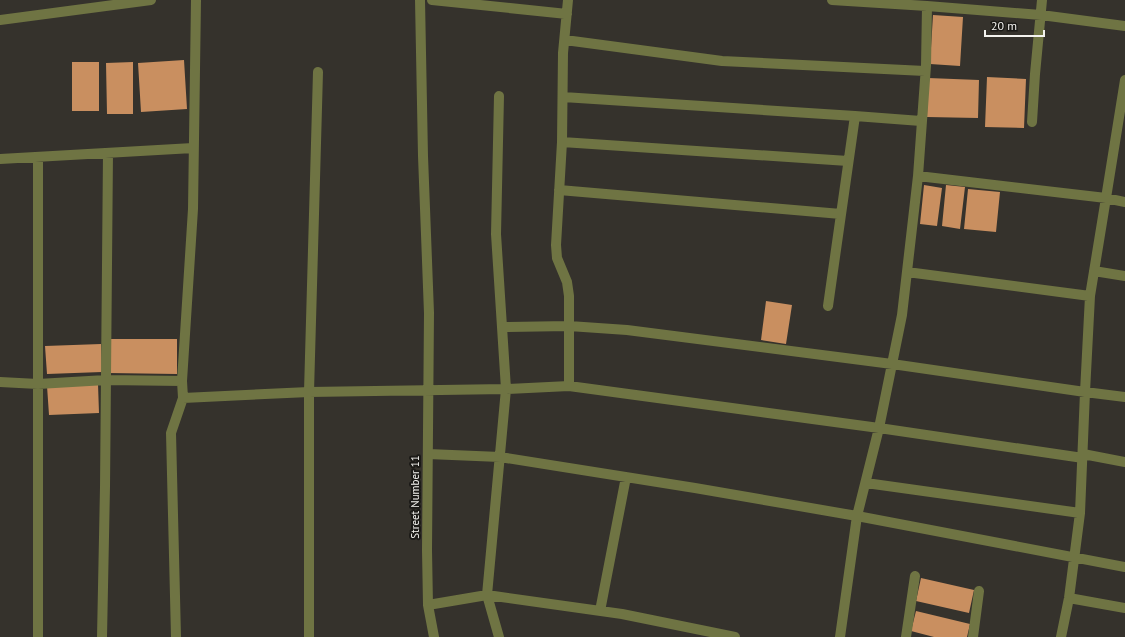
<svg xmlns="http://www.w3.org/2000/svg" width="1125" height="637" viewBox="0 0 1125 637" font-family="'PT Sans',sans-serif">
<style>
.building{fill:#c98f60}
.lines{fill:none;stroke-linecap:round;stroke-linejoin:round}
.minor{stroke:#6f7443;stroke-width:10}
.labels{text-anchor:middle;stroke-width:4;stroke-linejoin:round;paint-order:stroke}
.street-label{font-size:11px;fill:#f4f3ef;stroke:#1b1a17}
</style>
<rect width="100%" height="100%" fill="#35322c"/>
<path class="building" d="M933 15 963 17 960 66 930 64Z
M184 60 187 109 141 112 138 63Z
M72 62H99V111H72Z
M133 62V114H107L106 63Z
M987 77 1026 79 1024 128 985 127Z
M928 78 979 80 978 118 927 117Z
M924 185 942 188 937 226 920 224Z
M946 185 965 187 960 229 942 226Z
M968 189 1000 192 996 232 964 229Z
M766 301 792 305 786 344 761 340Z
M109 339H177V374L109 373Z
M101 344 102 372 47 374 45 346Z
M98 384 99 413 49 415 47 386Z
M921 578 974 590 969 613 916 601Z
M916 611 970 624 967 637H934L911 631Z"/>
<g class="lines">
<path class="minor" d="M420 0 423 156 429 313 427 550 428 605 434 637
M432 0 567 14
M832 0 927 6 926 66 918 176 902 315 879 428 857 516 1125 567
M927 6 1041 15 1125 26
M0 20 151 0
M565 40 722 61 925 71
M1125 80 1106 198 1125 202
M499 96 496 234 506 389 487 595 499 637
M563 97 855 116
M1032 122 1035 74 1042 0
M562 142 848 161
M0 159 193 148
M918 176 1106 198 1090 296 1085 392 1080 513 1069 598 1061 637
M559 190 841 214
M1094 271 1125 276
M907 272 1090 296
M828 306 855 116 921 121
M502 327 569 326 627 330 892 364 1085 392 1125 397
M0 382 38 384 106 380 182 381
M569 386 879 428 1083 458
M183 398 309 392 318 72
M428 454 500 457 695 488 857 516 840 637
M1083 454 1125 462
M866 483 1080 513
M1069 598 1125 608
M428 605 487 595 622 614 735 637
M600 611 626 477
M38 637V157
M102 637 105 487 108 153
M176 637 171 433 183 398 182 381 193 209 196 0
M309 637V392L506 389 569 386V296L567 282 557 258 556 245 562 142 563 53 568 0
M906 637 915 576
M973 637 979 591"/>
</g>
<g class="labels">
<g class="street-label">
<text transform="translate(415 497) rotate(-90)" y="4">Street Number 11</text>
</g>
</g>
<path d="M985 30v6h59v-6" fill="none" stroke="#f4f3ef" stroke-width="2"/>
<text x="991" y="30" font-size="12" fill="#f4f3ef" stroke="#1b1a17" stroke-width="3" paint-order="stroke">20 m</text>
</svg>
